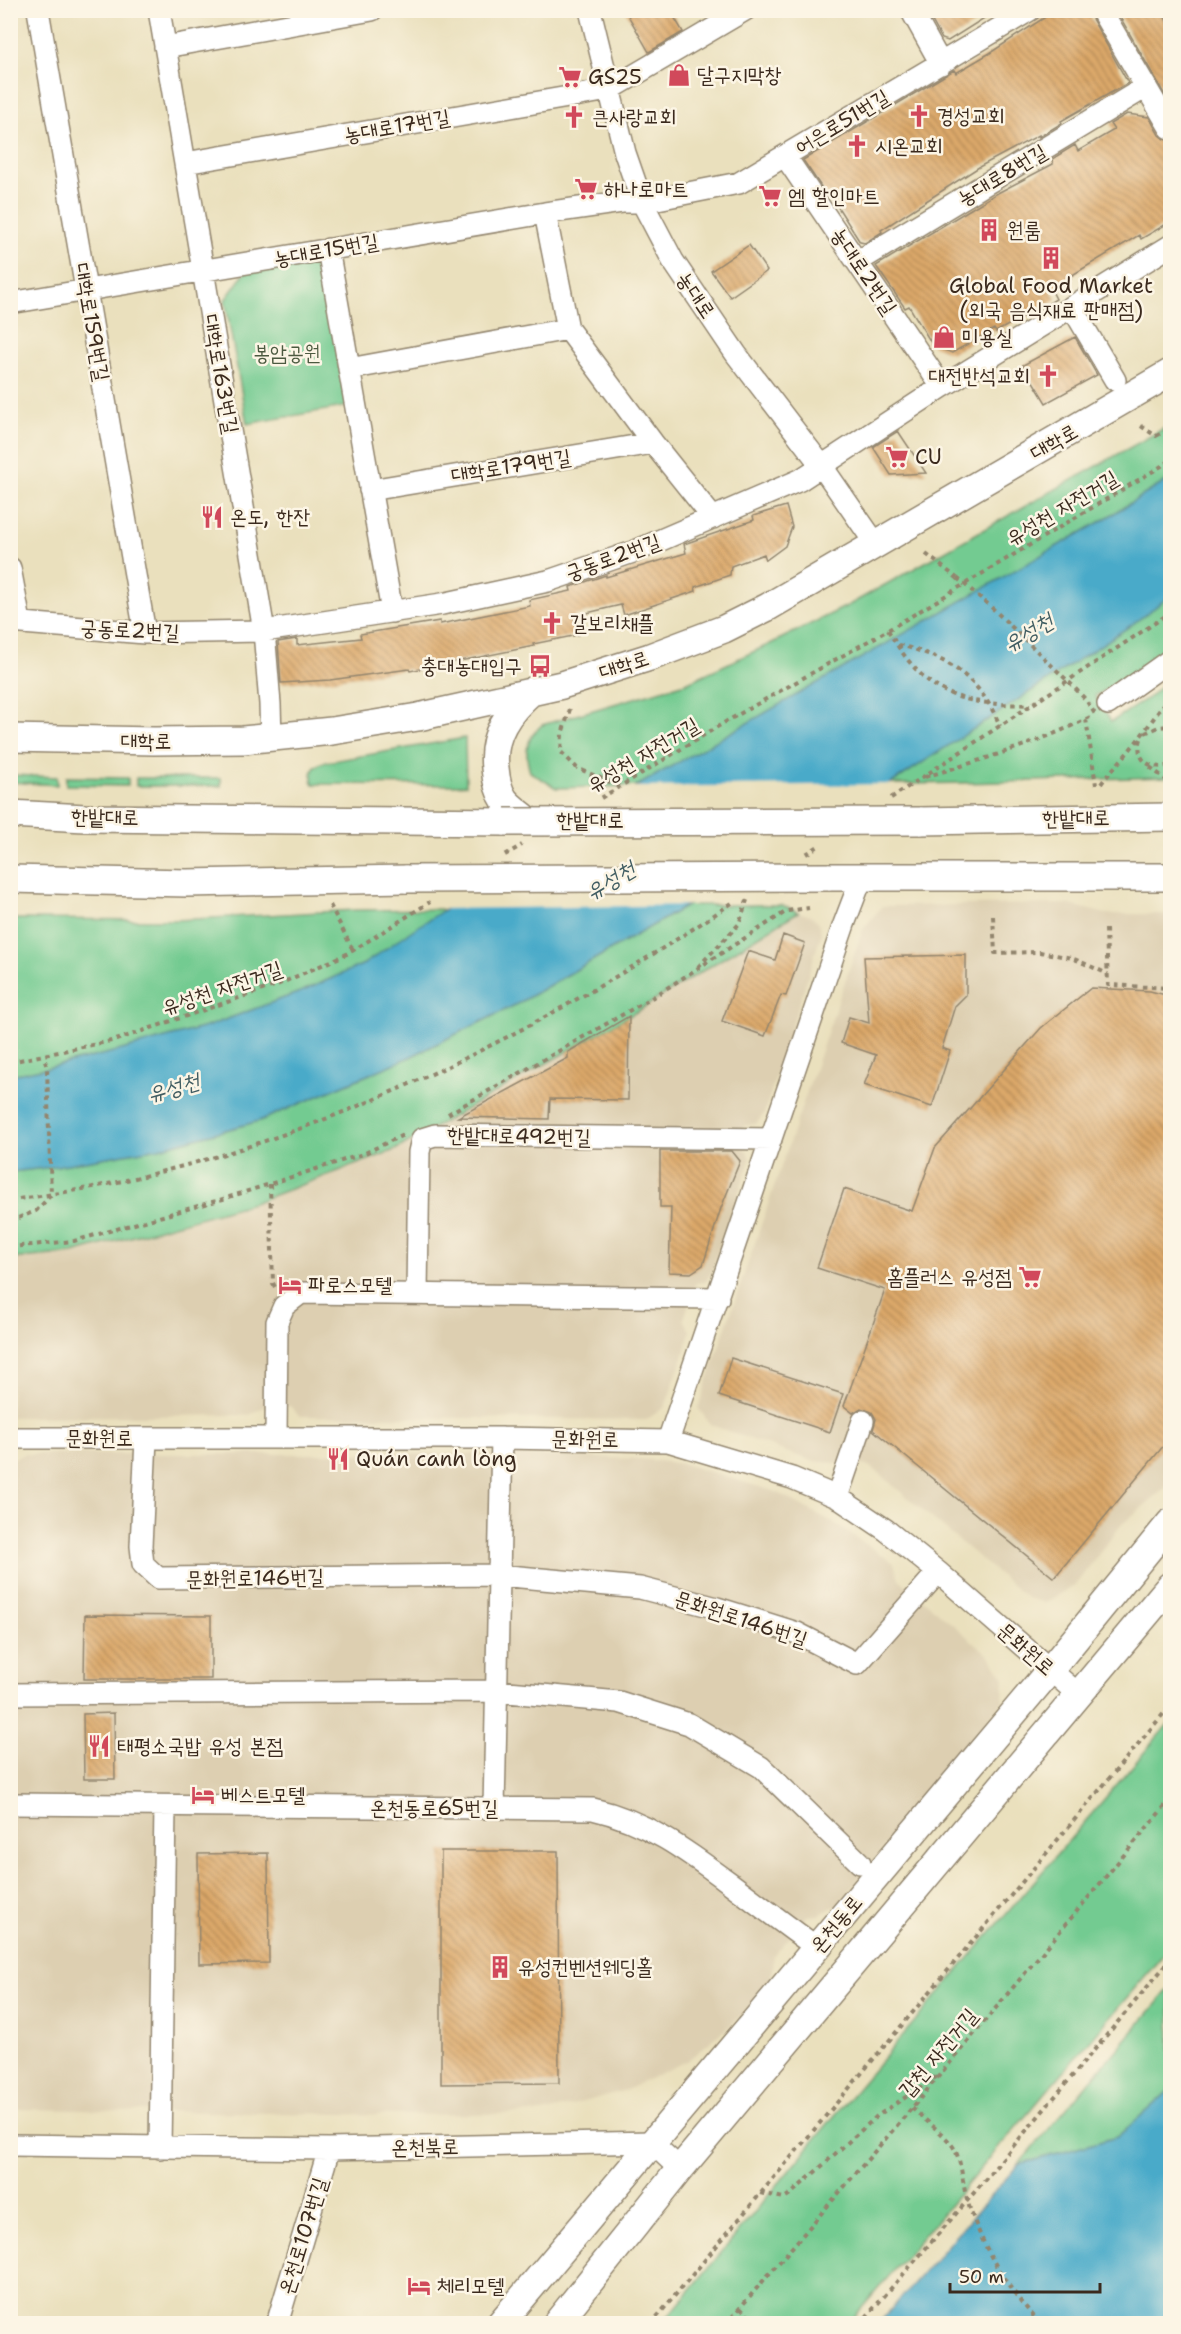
<svg xmlns="http://www.w3.org/2000/svg" width="1181" height="2334" viewBox="0 0 1181 2334" font-family="'Shantell Sans','Poor Story',sans-serif">
<style>
.built{fill:#ddcfb1}
.green{fill:#73cb91;stroke:#577a58;stroke-width:1.5}
.water{fill:#4aaac9;stroke:#426a74;stroke-width:1.5}
.pier{fill:#eae0bd}
.building{fill:url(#building-back-hatch)}
.lines{fill:none;stroke-linecap:round;stroke-linejoin:round}
.minor-casing{stroke:#92856e;stroke-width:24}
.major-casing{stroke:#92856e;stroke-width:30}
.path{stroke:#92856e;stroke-width:4;stroke-dasharray:4.5 4.5;stroke-linecap:butt}
.minor{stroke:#fff;stroke-width:21}
.major{stroke:#fff;stroke-width:27}
.major-bridge-casing{stroke:#92856e;stroke-width:30;stroke-linecap:butt}
.path-bridge{stroke:#92856e;stroke-width:4;stroke-dasharray:4.5 4.5;stroke-linecap:butt}
.major-bridge{stroke:#fff;stroke-width:27}
.labels{text-anchor:middle;stroke-width:5;stroke-linejoin:round;paint-order:stroke}
.poi-label{font-size:21px;fill:#3b2a1e;stroke:#fcf5e5;text-anchor:start}
.street-label{font-size:21px;fill:#3b2a1e;stroke:#fcf5e5}
.park-label{font-size:21px;fill:#4c5a40;stroke:#fcf5e5}
.water-label{font-size:22px;font-style:italic;fill:#415d62;stroke:#fcf5e5}
</style>
<defs>
<pattern id="building-back-hatch" width="6" height="6" patternUnits="userSpaceOnUse" patternTransform="scale(1.5)"><rect width="6" height="6" fill="#dba869"/><path d="M-1 5l2 2M0 0l6 6M5-1l2 2" fill="none" stroke="#b38956"/></pattern>
</defs>
<rect width="100%" height="100%" fill="#fcf5e5"/>
<filter id="ink" filterUnits="userSpaceOnUse"><feTurbulence type="fractalNoise" baseFrequency=".0167" numOctaves="2"/><feDisplacementMap in="SourceGraphic" scale="12" xChannelSelector="R" yChannelSelector="G"/><feConvolveMatrix kernelMatrix="1 2 1 2 8 2 1 2 1" color-interpolation-filters="sRGB"/></filter>
<filter id="wash" filterUnits="userSpaceOnUse"><feTurbulence type="fractalNoise" baseFrequency=".008" numOctaves="4" result="noise"/><feDisplacementMap in="SourceGraphic" scale="24" xChannelSelector="R" yChannelSelector="G"/><feGaussianBlur stdDeviation="1.35" result="paint"/><feColorMatrix in="noise" values="0 0 0 0 0 0 0 0 0 0 0 0 0 0 0 0 0 1.4 0 .05"/><feComposite in="paint" operator="in"/></filter>
<g filter="url(#wash)">
<rect width="100%" height="100%" fill="#eae0bd"/>
<path class="built" d="M1067 904 1106 914H1170V1484L1121 1525 1076 1584 1046 1603 1027 1598 870 1466 812 1461 711 1425 698 1408 863 929 882 906Z
M798 912 811 916 817 921 820 926 821 935 764 1114 756 1124 744 1126 738 1145 747 1151 750 1160 711 1273 706 1282 696 1283 684 1319 690 1331 686 1348 665 1407 646 1420 299 1416 290 1406H265L249 1415 11 1417V1259L73 1253 395 1150 636 1012Z
M25 1454H480L641 1459 684 1464 776 1492 836 1524 894 1563 899 1579 990 1656 1004 1678 1003 1701 838 1904 819 1915 807 1916 773 1957 771 1987 732 2024 688 2060 626 2090 543 2113 407 2115 11 2109 10 1460Z"/>
<path class="green" d="M315 259 324 267 349 406 247 424 225 300 246 271Z
M1170 425V479L1098 523 637 786 556 788 530 772C524 752 526 738 542 725L686 683 768 645 849 605Z
M1170 596V643L1145 666 1095 696 1111 722 1151 696 1170 677V777C1077 779 984 784 890 784L1130 626Z
M465 738 466 785 313 784C311 774 311 768 321 763Z
M11 775 57 777V785L11 782Z
M66 777 128 778V786L66 785Z
M136 778H221V786H136Z
M688 905H782L798 912 636 1012 395 1150 253 1203 73 1253 11 1259V1172L45 1168 159 1148 259 1121 410 1057 517 1004Z
M447 909 364 964 303 991 206 1027 118 1051 47 1068 11 1075V919L177 920 355 910Z
M1170 1722V1947L849 2323H663L840 2109Z
M1170 1988V2090L1117 2137 1018 2165Z"/>
<path class="water" d="M1170 479V596L1130 626 890 784 688 905 517 1004 410 1057 259 1121 159 1148 45 1168 11 1172V1075L47 1068 118 1051 206 1027 303 991 364 964 414 929 637 786 1098 523Z
M1170 2090V2323H879L1018 2165 1117 2137Z"/>
<path class="pier" d="M896 784 694 905 441 909 631 787Z"/>
<g id="blocks">
<path class="building" d="M625 10H670L683 32 649 52Z
M926 10H997L948 41 942 39Z
M1056 10H1087L1128 83 1061 121 1062 123 1039 137V135L979 167 881 230 882 232 865 243 860 242 829 193 826 194 803 160 954 70 956 73 990 53Z
M1127 10H1161L1170 27V104L1119 15Z
M1127 114 1149 117 1159 135 1164 139 1170 141V222L1141 239 1139 235 1069 277 1071 279 1052 291 1056 299 1027 317 1026 315 996 332 994 329 952 353 933 346 909 306 905 308 876 266 994 195 1053 164 1052 159 1075 145 1078 151 1114 130 1110 124Z
M749 245 767 271 730 297 711 271Z
M1075 337 1097 375 1046 403 1023 365Z
M898 431 926 473 891 475 873 447Z
M786 506 792 527 785 546 766 560 764 554 731 566 730 575 695 587 696 591 624 615 621 605 574 616 578 635 533 644 534 646 410 671 409 669 330 680 281 683 278 642 297 639V645L361 638 360 634 440 621V624L530 606 529 600 571 591 570 587 606 575V577L686 553 684 544 754 520 753 516Z
M783 935 805 943 786 996 781 995 765 1036 722 1021 748 951 775 960Z
M966 955V995L955 1006 942 1048 950 1051 932 1107 864 1085 876 1055 841 1043 849 1017 869 1023 864 957Z
M1091 988 1150 991 1170 996V1438L1054 1578 873 1430 876 1419 872 1412 861 1408 853 1413 844 1406 885 1290 817 1268 844 1189 912 1211 935 1148 1041 1028Z
M629 1016 628 1100 550 1099 549 1119 458 1117 568 1058V1052Z
M660 1151H732L740 1161 721 1208 703 1265 691 1273 669 1272 671 1207H660Z
M731 1358 843 1394 830 1432 719 1396Z
M85 1615 211 1616V1679H84Z
M114 1713 115 1779H84L83 1714Z
M441 1851H558L559 2083 441 2084Z
M268 1853 269 1963 199 1964 198 1854Z"/>
</g>
</g>
<g filter="url(#ink)">
<use href="#blocks" fill-opacity="0" stroke="#92856e" stroke-width="1.5"/>
<g class="lines">
<g class="minor-casing">
<path id="minor" d="M38 10 145 633
M159 10 264 631 270 704 271 738
M590 10 625 153 642 202 673 261 736 354 821 465 875 543
M911 10 941 64
M1101 10 1170 128
M165 47 372 10
M785 156 942 387
M185 163 609 90 745 10
M545 213 568 329 653 443 713 518
M328 249 392 612
M857 262 1146 87
M10 303 545 213 622 202H642L739 183 1030 10
M1072 307 1115 380
M349 369 568 329
M370 490 653 443
M10 568 20 622
M10 622 145 633 264 631 442 604 548 581 633 552 800 480 942 387 1170 246
M1108 704 1170 660
M417 1293 419 1152 422 1139 435 1135 771 1139
M276 1437 277 1322 284 1306 301 1293 718 1298
M10 1438H502L668 1441 792 1478 837 1497 886 1530 938 1572 1079 1695
M146 1439 141 1546 143 1564 158 1578 499 1575 640 1588 717 1608 797 1633 857 1664 938 1572
M668 1441 844 924 862 877
M837 1497 863 1421
M10 1694 497 1691 619 1702 689 1724 761 1767 860 1863
M10 1804 593 1809C646 1821 687 1851 730 1883 759 1905 787 1926 816 1947
M494 1808 502 1438
M10 2145 329 2149 651 2142 680 2169
M160 2148 165 1807
M277 2324 329 2149"/>
</g>
<g class="major-casing">
<path id="major" d="M10 738 154 741 243 740 332 731 418 717 562 685 650 657 724 629 768 607 1170 373
M10 814 85 818 505 822
M529 821C521 814 510 807 504 799 498 790 496 779 495 768 491 735 508 712 532 691
M920 821 1170 817
M828 877H1170
M10 879 187 883 407 879
M500 2324 1050 1670 1170 1523
M556 2324 680 2169 1170 1586"/>
</g>
<path class="path" d="M1141 426 1156 436 1170 429
M926 554 957 578
M888 630C913 673 937 698 988 703 1002 705 1016 704 1030 705
M898 645C947 656 981 679 1000 726
M570 709 562 734 561 752 577 768 619 786
M1086 719 1096 785
M1145 733 1159 727 1170 726
M1141 739C1134 760 1151 771 1170 765
M1150 767 1170 783
M925 777C981 760 1040 743 1092 716
M1101 784C1111 770 1122 760 1132 747 1146 731 1156 713 1170 697
M601 798 727 721 888 630 1170 461
M891 798 1170 613
M806 854 820 845
M505 855 522 845
M330 905 353 950
M993 916 995 953 1040 952 1072 958 1108 974
M1106 929 1108 985 1170 988
M698 967 739 924 747 900
M10 1062 116 1040 277 985 349 953 430 902
M448 1114 650 999 787 911 809 908
M270 1184 273 1283 276 1289
M10 1200C266 1170 524 1044 735 901
M10 1221 36 1211 51 1195 47 1068 44 1057
M10 1247 74 1241 223 1199 363 1154 403 1135
M912 2108C923 2119 949 2137 955 2150 963 2166 962 2185 968 2203 983 2249 1007 2289 1041 2324
M760 2193 784 2198 792 2193 877 2116 936 2077
M740 2308 757 2324
M651 2324 1170 1706
M726 2324 912 2108 1170 1800
M860 2324 967 2201 1170 1960"/>
<use href="#minor" class="minor"/>
<use href="#major" class="major"/>
<g class="major-bridge-casing">
<path id="major-bridge" d="M505 822 920 821
M407 879 828 877"/>
</g>
<path class="path-bridge" d="M957 578 989 605 1073 686 1086 700 1095 714"/>
<use href="#major-bridge" class="major-bridge"/>
</g>
</g>
<defs>
<g id="shop-bare" transform="scale(1.8)"><path d="M-5-2.5h2.3a2.7 3.5 0 0 1 5.4 0H5L5.5 6h-11ZM-1.5-2.5h3a1.5 2.3 0 0 0-3 0Z" fill="#d1495b" stroke="#fcf5e5" stroke-width="2.5" paint-order="stroke"/></g>
<g id="supermarket-bare" transform="scale(1.8)"><path d="M-6-5.5h2.5l.6 2H6L4.5 2H-2.5L-4.4-4H-6ZM-1.5 3.2a1.3 1.3 0 1 0 .1 0ZM3 3.2a1.3 1.3 0 1 0 .1 0Z" fill="#d1495b" stroke="#fcf5e5" stroke-width="2.5" paint-order="stroke"/></g>
<g id="church-bare" transform="scale(1.8)"><path d="M-1.2-6h2.4v3.5h3.3v2.4h-3.3V6h-2.4V-.1h-3.3v-2.4h3.3Z" fill="#d1495b" stroke="#fcf5e5" stroke-width="2.5" paint-order="stroke"/></g>
<g id="building-bare" transform="scale(1.8)"><path d="M-4-6H4V6H1V3H-1V6H-4ZM-2.5-4.3h1.7v1.8h-1.7ZM.8-4.3h1.7v1.8H.8ZM-2.5-1h1.7V.8h-1.7ZM.8-1h1.7V.8H.8Z" fill="#d1495b" stroke="#fcf5e5" stroke-width="2.5" paint-order="stroke"/></g>
<g id="restaurant-bare" transform="scale(1.8)"><path d="M-5-6h1v4h1v-4h1v4h1v-4h1v5L-1.5 .5V6h-2V.5L-5-1ZM5-6V6H3V1.5H1.5Q1.5-4 5-6Z" fill="#d1495b" stroke="#fcf5e5" stroke-width="2.5" paint-order="stroke"/></g>
<g id="bus-bare" transform="scale(1.8)"><path d="M-5-6H5V4H4V6H2V4H-2V6H-4V4H-5ZM-3.5-4V0h7V-4ZM-3.5 1.2v1.5H-2V1.2ZM2 1.2v1.5H3.5V1.2Z" fill="#d1495b" stroke="#fcf5e5" stroke-width="2.5" paint-order="stroke"/></g>
<g id="hotel-bare" transform="scale(1.8)"><path d="M-6-4.5h1.5V1H6V5H4.5V3h-9V5H-6ZM-4 0a1.8 1.8 0 1 1 3.6 0ZM.5 0V-2.5h3Q6-2.5 6 0Z" fill="#d1495b" stroke="#fcf5e5" stroke-width="2.5" paint-order="stroke"/></g>
</defs>
<g fill-rule="evenodd">
<use href="#shop-bare" x="679" y="75"/>
<use href="#supermarket-bare" x="570" y="77"/>
<use href="#church-bare" x="919" y="116"/>
<use href="#church-bare" x="574" y="117"/>
<use href="#church-bare" x="857" y="146"/>
<use href="#supermarket-bare" x="586" y="189"/>
<use href="#supermarket-bare" x="770" y="196"/>
<use href="#building-bare" x="989" y="230"/>
<use href="#building-bare" x="1051" y="258"/>
<use href="#shop-bare" x="944" y="337"/>
<use href="#church-bare" x="1048" y="376"/>
<use href="#supermarket-bare" x="897" y="457"/>
<use href="#restaurant-bare" x="212" y="517"/>
<use href="#church-bare" x="552" y="623"/>
<use href="#bus-bare" x="540" y="666"/>
<use href="#supermarket-bare" x="1030" y="1277"/>
<use href="#hotel-bare" x="290" y="1285"/>
<use href="#restaurant-bare" x="338" y="1459"/>
<use href="#restaurant-bare" x="99" y="1746"/>
<use href="#hotel-bare" x="203" y="1795"/>
<use href="#building-bare" x="500" y="1967"/>
<use href="#hotel-bare" x="419" y="2286"/>
</g>
<g class="labels">
<g class="poi-label">
<text x="697" y="82">달구지막창</text>
<text x="588" y="84">GS25</text>
<text x="937" y="123">경성교회</text>
<text x="592" y="124">큰사랑교회</text>
<text x="875" y="153">시온교회</text>
<text x="604" y="196">하나로마트</text>
<text x="788" y="203">엠 할인마트</text>
<text x="1007" y="237">원룸</text>
<text x="1051" y="293" text-anchor="middle">Global Food Market<tspan x="1051" dy="24">(외국 음식재료 판매점)</tspan></text>
<text x="962" y="344">미용실</text>
<text x="1030" y="383" text-anchor="end">대전반석교회</text>
<text x="915" y="464">CU</text>
<text x="230" y="524">온도, 한잔</text>
<text x="570" y="630">갈보리채플</text>
<text x="522" y="673" text-anchor="end">충대농대입구</text>
<text x="1012" y="1284" text-anchor="end">홈플러스 유성점</text>
<text x="308" y="1292">파로스모텔</text>
<text x="356" y="1466">Quán canh lòng</text>
<text x="117" y="1753">태평소국밥 유성 본점</text>
<text x="221" y="1802">베스트모텔</text>
<text x="518" y="1974">유성컨벤션웨딩홀</text>
<text x="437" y="2293">체리모텔</text>
</g>
<g class="street-label">
<text transform="translate(842 122) rotate(-31)" y="7">어은로51번길</text>
<text transform="translate(397 126) rotate(-10)" y="7">농대로17번길</text>
<text transform="translate(1002 175) rotate(-31)" y="7">농대로8번길</text>
<text transform="translate(326 250) rotate(-10)" y="7">농대로15번길</text>
<text transform="translate(864 271) rotate(56)" y="7">농대로2번길</text>
<text transform="translate(696 295) rotate(56)" y="7">농대로</text>
<text transform="translate(92 322) rotate(80)" y="7">대학로159번길</text>
<text transform="translate(221 374) rotate(80)" y="7">대학로163번길</text>
<text transform="translate(1054 442) rotate(-30)" y="7">대학로</text>
<text transform="translate(511 466) rotate(-9)" y="7">대학로179번길</text>
<text transform="translate(1062 508) rotate(-31)" y="7">유성천 자전거길</text>
<text transform="translate(613 557) rotate(-20)" y="7">궁동로2번길</text>
<text transform="translate(130 630) rotate(3)" y="7">궁동로2번길</text>
<text transform="translate(624 665) rotate(-18)" y="7">대학로</text>
<text x="146" y="748">대학로</text>
<text transform="translate(643 755) rotate(-31)" y="7">유성천 자전거길</text>
<text transform="translate(105 817) rotate(1)" y="7">한밭대로</text>
<text transform="translate(1076 818) rotate(-1)" y="7">한밭대로</text>
<text x="590" y="827">한밭대로</text>
<text transform="translate(222 988) rotate(-19)" y="7">유성천 자전거길</text>
<text transform="translate(519 1136) rotate(1)" y="7">한밭대로492번길</text>
<text x="99" y="1445">문화원로</text>
<text transform="translate(585 1439) rotate(1)" y="7">문화원로</text>
<text transform="translate(255 1578) rotate(-1)" y="7">문화원로146번길</text>
<text transform="translate(741 1619) rotate(18)" y="7">문화원로146번길</text>
<text transform="translate(1026 1649) rotate(41)" y="7">문화원로</text>
<text x="434" y="1815">온천동로65번길</text>
<text transform="translate(836 1924) rotate(-50)" y="7">온천동로</text>
<text transform="translate(938 2053) rotate(-50)" y="7">갑천 자전거길</text>
<text transform="translate(425 2147) rotate(-1)" y="7">온천북로</text>
<text transform="translate(303 2236) rotate(-73)" y="7">온천로107번길</text>
</g>
<g class="park-label">
<text x="287" y="360">봉암공원</text>
</g>
<g class="water-label">
<text transform="translate(1028 632) rotate(-31)" y="8">유성천</text>
<text transform="translate(610 880) rotate(-31)" y="8">유성천</text>
<text transform="translate(173 1087) rotate(-16)" y="8">유성천</text>
</g>
</g>
<rect width="1181" height="2334" fill="none" stroke="#fcf5e5" stroke-width="36"/>
<path d="M950 2283v9h150v-9" fill="none" stroke="#3b2a1e" stroke-width="3"/>
<text x="959" y="2283" font-size="18" fill="#3b2a1e" stroke="#fcf5e5" stroke-width="4.5" paint-order="stroke">50 m</text>
</svg>
